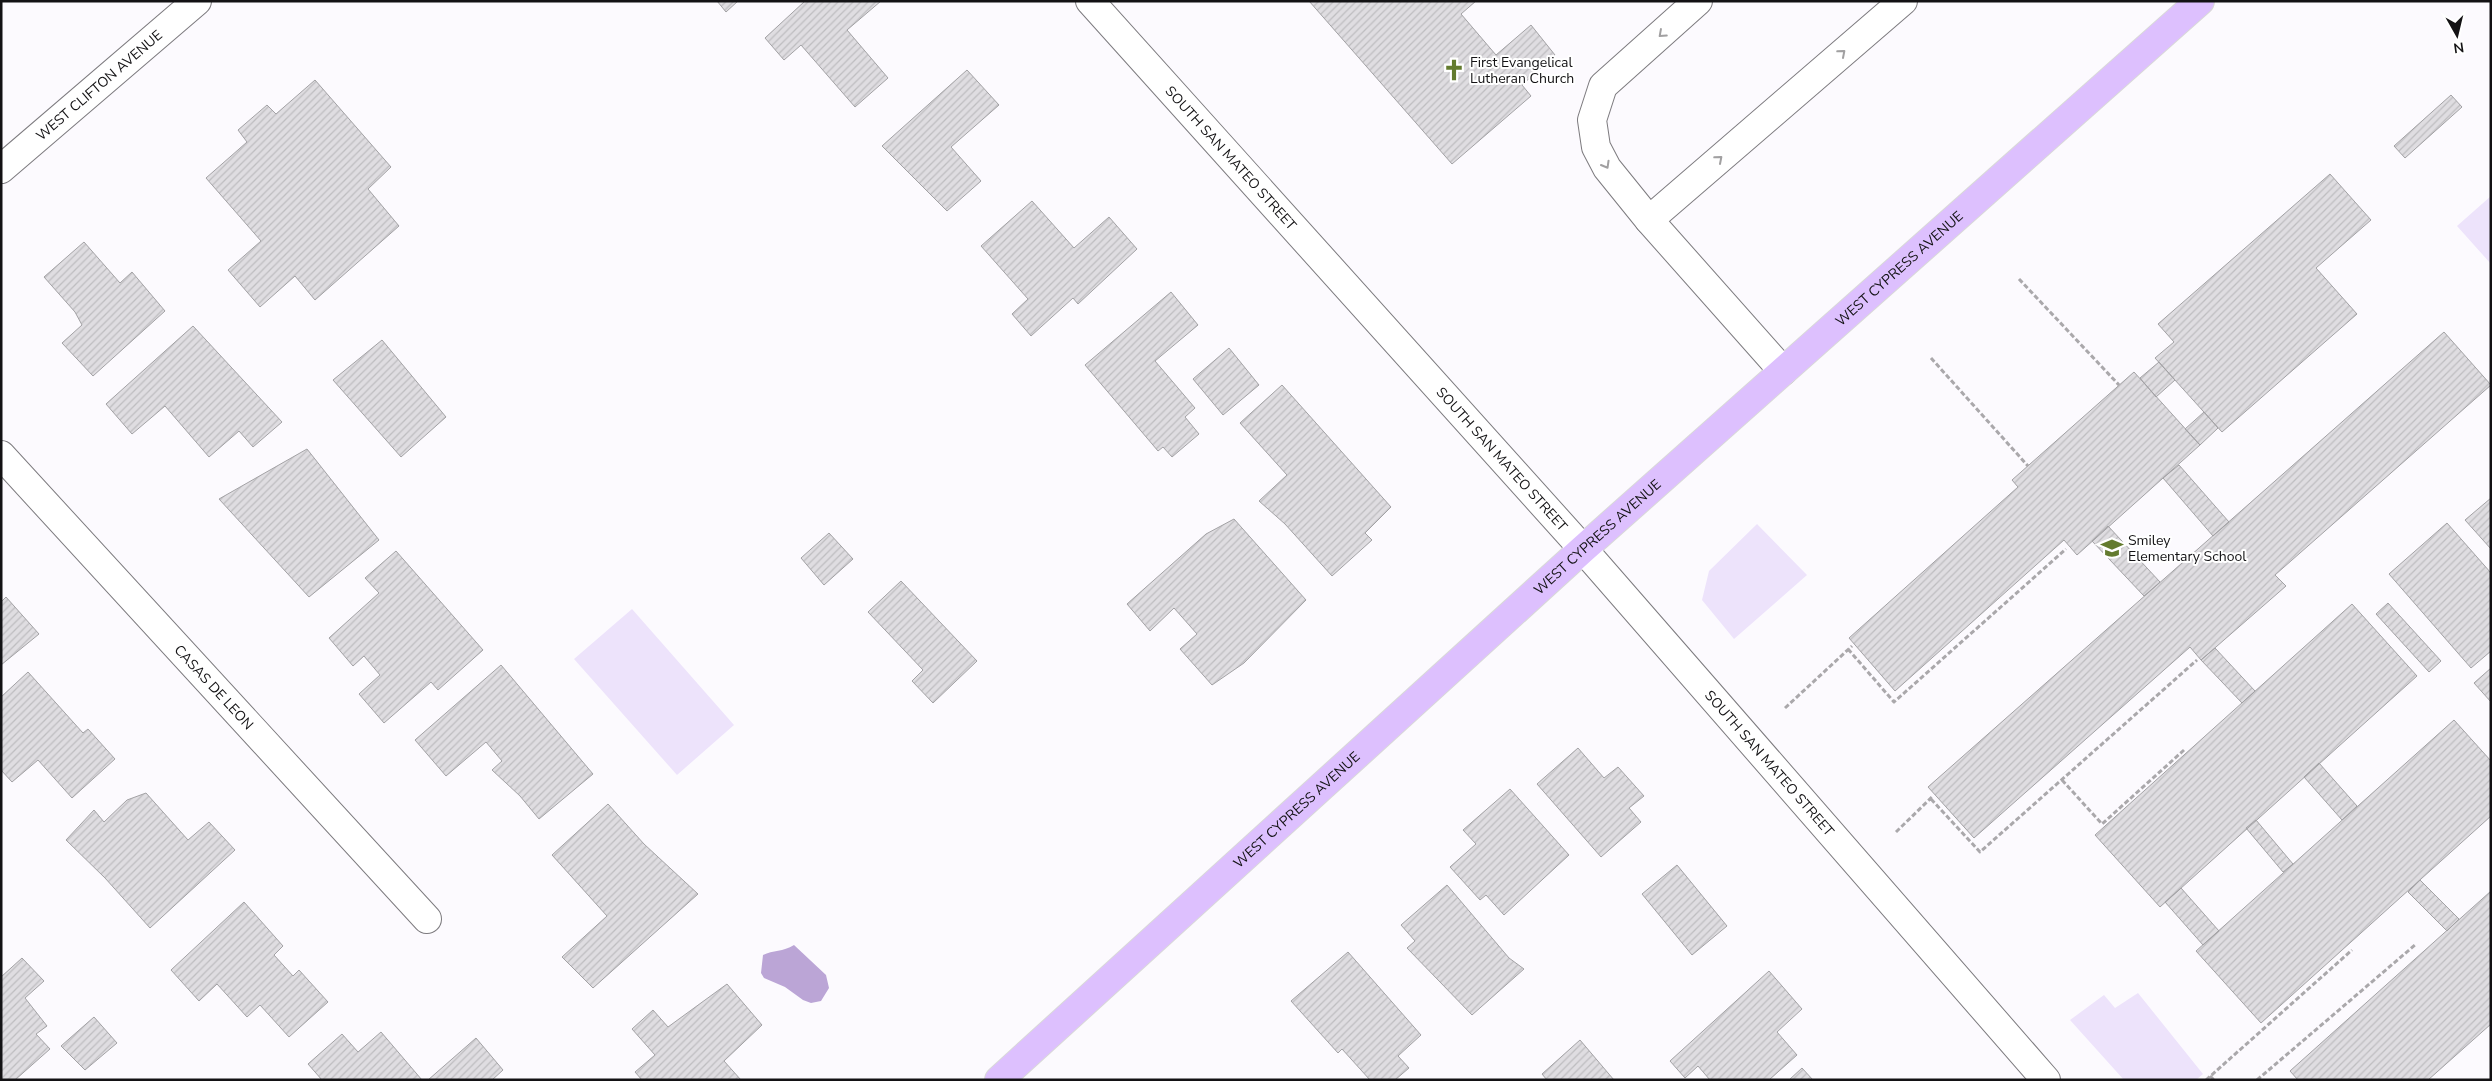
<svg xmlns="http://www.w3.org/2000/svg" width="2492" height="1081" viewBox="0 0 2492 1081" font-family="'Nunito Sans',sans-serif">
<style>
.green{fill:#ede3fb}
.water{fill:#bba5d6}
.building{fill:url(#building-hatch);stroke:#a3a2a5}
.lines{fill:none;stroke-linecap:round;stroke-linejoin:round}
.minor-casing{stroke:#7d7b7f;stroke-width:30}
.major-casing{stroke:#d9d9d9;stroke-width:30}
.path{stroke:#aaa8ab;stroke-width:3;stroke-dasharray:5 2.5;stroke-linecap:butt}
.minor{stroke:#fff;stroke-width:28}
.major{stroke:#ddc0fe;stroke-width:28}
.oneway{stroke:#a1a0a1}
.labels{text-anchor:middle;stroke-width:4;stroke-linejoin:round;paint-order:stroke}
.poi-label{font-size:14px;fill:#131214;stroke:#fff;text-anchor:start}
.street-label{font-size:14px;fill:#131214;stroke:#fff}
</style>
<defs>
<pattern id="building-hatch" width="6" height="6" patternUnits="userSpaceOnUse" patternTransform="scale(1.25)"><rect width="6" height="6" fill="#dfdde1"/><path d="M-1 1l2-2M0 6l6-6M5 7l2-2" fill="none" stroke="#bebdc0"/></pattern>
</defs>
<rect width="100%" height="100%" fill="#fcfafe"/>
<path class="green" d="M2491 196V264L2457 226Z
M1757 524 1807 575 1734 639 1702 600 1709 571Z
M632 609 734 725 677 775 574 659Z
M2138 993 2203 1074 2196 1080H2124L2070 1020 2104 995 2115 1008Z"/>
<path class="water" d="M794 945 826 975 829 988 821 1001 811 1003 803 1000 785 987 764 978 761 973 763 955C773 950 783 952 794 945Z"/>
<path class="building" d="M717 1H738L726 12Z
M805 1H881L847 30 888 78 855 107 801 45 784 60 765 38Z
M1309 1H1476L1461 14 1496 55 1531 25 1555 55 1522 85 1531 96 1452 164Z
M967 70 999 105 951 147 981 181 947 211 882 146Z
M315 80 391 167 368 189 399 226 315 300 295 276 260 307 228 270 261 241 206 178 247 142 238 130 267 105 276 114Z
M2451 95 2462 107 2405 158 2394 146Z
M2330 174 2371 220 2316 268 2357 314 2222 432 2155 358 2174 342 2158 324Z
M1032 201 1074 248 1109 217 1137 249 1078 304 1073 298 1031 336 1012 314 1028 299 981 246Z
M84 242 120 283 132 272 165 311 93 376 62 343 82 325 75 312 44 277Z
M1171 292 1198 325 1155 361 1195 408 1185 417 1199 434 1172 457 1163 447 1158 451 1085 365Z
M193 326 282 422 253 447 239 431 209 457 165 406 132 434 106 404Z
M2444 332 2491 385 2275 575 2286 586 2201 660 2190 647 1974 838 1928 787Z
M382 340 446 417 401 457 333 380Z
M1229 348 1259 385 1223 415 1193 379Z
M2159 362 2175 380 2156 397 2140 378Z
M2134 372 2200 445 2077 555 2064 540 1895 691 1849 638 2018 487 2012 480Z
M1282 385 1391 507 1365 533 1372 540 1332 576 1285 524 1259 501 1287 475 1240 423Z
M2204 412 2218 428 2200 445 2185 429Z
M307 449 379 540 309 597 219 499Z
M2179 465 2229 522 2213 536 2163 478Z
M2491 498V549L2465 520Z
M1234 519 1306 600 1244 663 1212 685 1180 649 1197 634 1174 608 1150 631 1127 604 1206 534Z
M2447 523 2491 573V651L2471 668 2389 574Z
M2108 526 2160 582 2144 596 2092 541Z
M829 533 853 559 824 585 801 558Z
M396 551 483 650 438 690 431 682 384 723 359 694 380 675 364 656 353 666 329 638 379 593 365 578Z
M901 581 977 661 933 703 912 681 923 670 868 612Z
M6 597 39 634 1 665V602Z
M2388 603 2441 661 2429 672 2376 614Z
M2352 604 2417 676 2160 907 2095 835Z
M2215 648 2255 691 2242 703 2201 660Z
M501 665 593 774 539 819 520 796 492 770 502 761 486 742 446 776 415 740Z
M2491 668V702L2474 683Z
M28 672 83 733 88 729 115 759 72 798 38 760 12 782 1 770V697Z
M2454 720 2491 761V816L2261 1023 2196 951Z
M1578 748 1604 778 1618 767 1644 796 1629 808 1641 822 1601 857 1537 784Z
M2319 763 2357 806 2342 820 2304 777Z
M1510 789 1569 855 1504 915 1486 895 1480 900 1450 867 1476 844 1463 830Z
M146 793 188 840 209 822 235 850 150 928 105 878 66 840 94 810 104 822 127 800Z
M608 804 644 844 698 894 593 988 562 957 607 916 552 855Z
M2256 820 2293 864 2283 872 2246 828Z
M1677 865 1727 926 1692 955 1642 894Z
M2420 880 2459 919 2447 931 2408 892Z
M1447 885 1509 958 1524 969 1472 1015 1407 948 1415 941 1401 925Z
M2181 888 2219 931 2203 945 2165 902Z
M2491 891V1024L2428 1080H2298L2290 1071Z
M244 902 283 946 274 955 293 976 299 970 328 1002 289 1037 260 1005 247 1017 217 984 199 1001 171 970Z
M1348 952 1421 1035 1398 1056 1409 1068 1395 1080H1370L1342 1049 1338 1053 1291 1001Z
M22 958 44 981 25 998 47 1026 36 1034 50 1049 15 1080H1V977Z
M1769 971 1802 1009 1777 1032 1797 1055 1769 1080H1710L1698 1066 1685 1078 1670 1061Z
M727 984 762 1025 724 1061 741 1080H642L635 1072 655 1055 632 1029 653 1010 668 1027Z
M94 1017 117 1043 85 1070 61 1046Z
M381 1032 422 1080H322L308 1064 342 1034 358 1052Z
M476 1038 503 1070 492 1080H428Z
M1580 1040 1614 1080H1547L1542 1074Z
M1802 1068 1813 1080H1789Z"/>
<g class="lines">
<g class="minor-casing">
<g id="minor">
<path id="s1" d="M1090 1 1583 549 2046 1080"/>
<path d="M1698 1 1603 86 1592 120 1596 147 1607 168 1649 220 1903 1"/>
<path id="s2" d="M1 169 197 1"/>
<path d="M1649 220 1783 371"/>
<path id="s3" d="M1 455 427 919"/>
</g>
</g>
<g class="major-casing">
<g id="major">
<path id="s4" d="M999 1080 1583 549 2200 1"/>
</g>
</g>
<path class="path" d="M2019 279 2119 385
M1931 358 2028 466
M1848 649 1894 702 2066 549
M1785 708 1852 646
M2062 780 2102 824 2184 750
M1931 799 1980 852 2197 660
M1896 832 1933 796
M2210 1076 2214 1080
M2206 1080 2352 950
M2257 1080 2415 945"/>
<use href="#minor" class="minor"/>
<use href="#major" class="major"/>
</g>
<defs><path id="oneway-chevron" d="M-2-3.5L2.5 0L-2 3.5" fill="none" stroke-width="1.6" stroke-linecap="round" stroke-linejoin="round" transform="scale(1.25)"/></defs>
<g class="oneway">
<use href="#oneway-chevron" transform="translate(1662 34) rotate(138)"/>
<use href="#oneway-chevron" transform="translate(1842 53) rotate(-41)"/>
<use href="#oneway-chevron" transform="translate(1719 159) rotate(-41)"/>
<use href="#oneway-chevron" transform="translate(1606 165) rotate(60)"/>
</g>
<defs>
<g id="church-bare" transform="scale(1.725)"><path d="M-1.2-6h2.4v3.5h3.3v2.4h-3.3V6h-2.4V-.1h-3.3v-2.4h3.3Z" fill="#637b2e" stroke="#fff" stroke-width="2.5" paint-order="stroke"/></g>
<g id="school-bare" transform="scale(1.725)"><path d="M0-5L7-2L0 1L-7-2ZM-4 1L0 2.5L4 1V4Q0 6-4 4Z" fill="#637b2e" stroke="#fff" stroke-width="2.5" paint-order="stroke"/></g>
</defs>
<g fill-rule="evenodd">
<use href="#church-bare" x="1454" y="70"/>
<use href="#school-bare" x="2112" y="548"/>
</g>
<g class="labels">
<g class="poi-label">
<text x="1470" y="67">First Evangelical<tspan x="1470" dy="16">Lutheran Church</tspan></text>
<text x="2128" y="545">Smiley<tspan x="2128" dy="16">Elementary School</tspan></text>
</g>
<g class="street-label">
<text dy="5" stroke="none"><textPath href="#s2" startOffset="129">WEST CLIFTON AVENUE</textPath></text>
<text dy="5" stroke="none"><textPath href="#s1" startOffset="211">SOUTH SAN MATEO STREET</textPath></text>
<text dy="5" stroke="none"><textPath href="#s4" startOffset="1212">WEST CYPRESS AVENUE</textPath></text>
<text dy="5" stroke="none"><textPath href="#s1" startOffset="616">SOUTH SAN MATEO STREET</textPath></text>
<text dy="5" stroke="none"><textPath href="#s4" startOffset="808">WEST CYPRESS AVENUE</textPath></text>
<text dy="5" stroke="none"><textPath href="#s3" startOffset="315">CASAS DE LEON</textPath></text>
<text dy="5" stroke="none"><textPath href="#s1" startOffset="1021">SOUTH SAN MATEO STREET</textPath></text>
<text dy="5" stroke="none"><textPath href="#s4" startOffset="402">WEST CYPRESS AVENUE</textPath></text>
</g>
</g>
<rect width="2492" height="1081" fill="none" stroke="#131214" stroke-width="5"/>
<g transform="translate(2457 35) rotate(172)" stroke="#ffffff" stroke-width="4" paint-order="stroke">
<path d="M0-4L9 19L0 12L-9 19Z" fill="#131214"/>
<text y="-8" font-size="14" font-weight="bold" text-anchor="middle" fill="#131214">N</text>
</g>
</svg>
